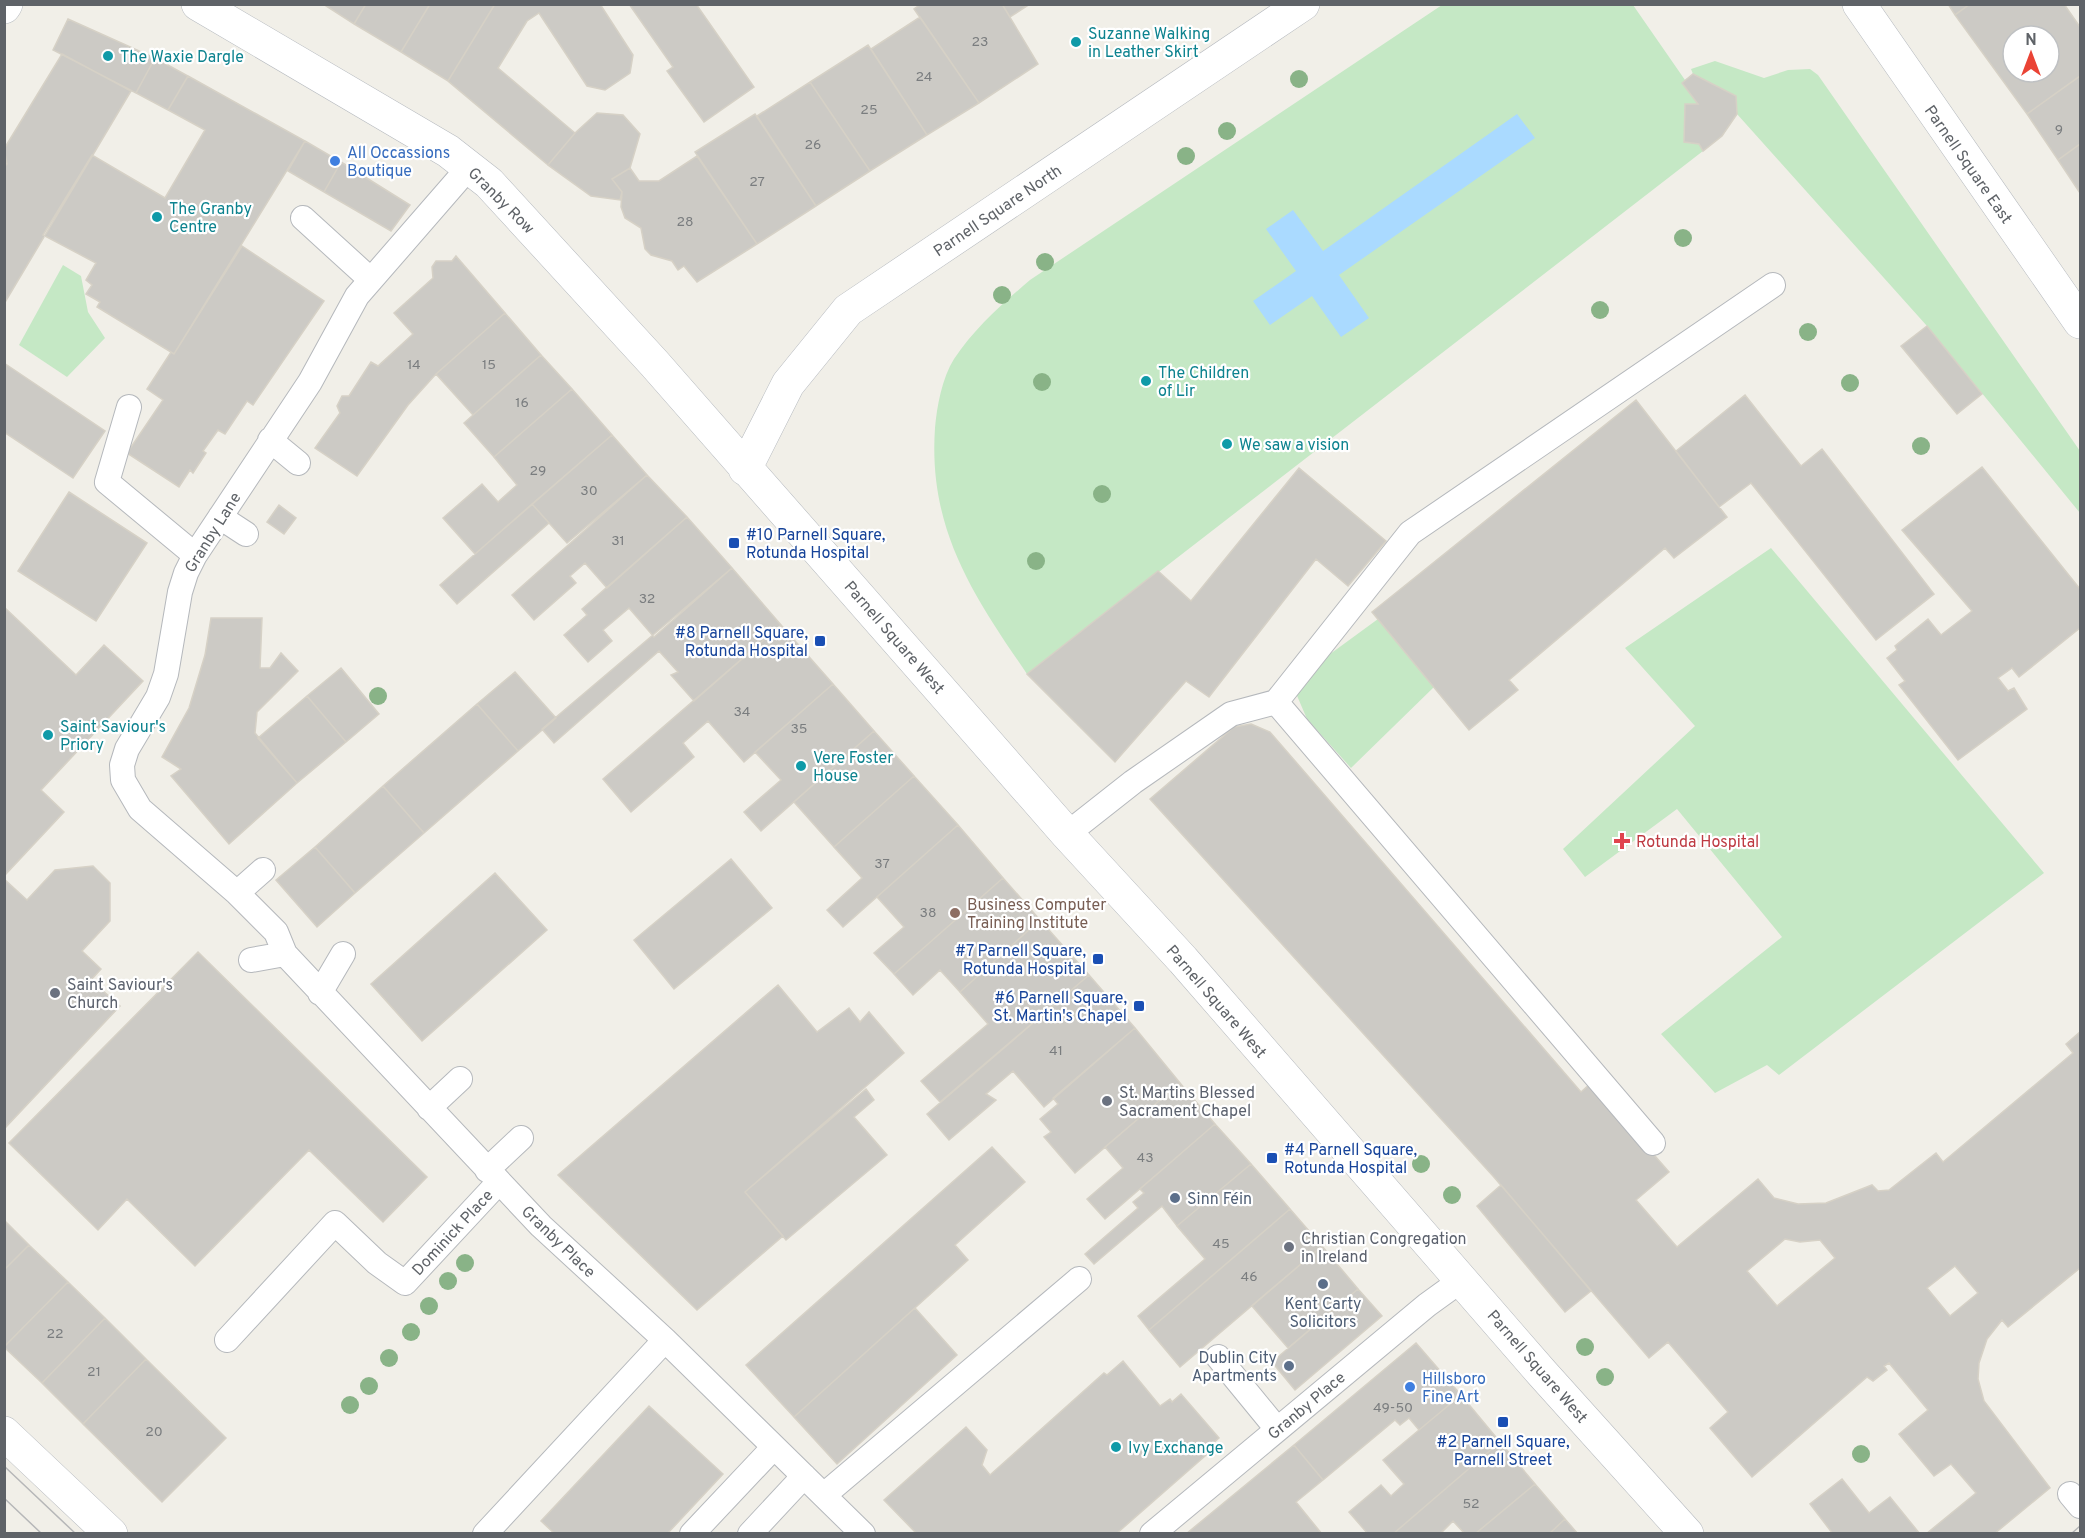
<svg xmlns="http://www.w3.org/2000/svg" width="2085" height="1538" viewBox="0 0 2085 1538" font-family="Overpass,sans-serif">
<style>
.green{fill:#c5e8c5}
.water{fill:#aadaff}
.building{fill:#cccac5;stroke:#d6d1c6;stroke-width:1.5;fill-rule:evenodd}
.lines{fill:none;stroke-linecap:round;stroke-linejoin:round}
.lane-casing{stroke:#b5b8bc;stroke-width:26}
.secondary-casing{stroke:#b6babf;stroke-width:34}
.lane{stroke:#fff;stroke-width:24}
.secondary{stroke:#fff;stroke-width:33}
.tram{stroke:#b6b7b8;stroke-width:1.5}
.tree{fill:#89b387}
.culture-dot{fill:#0f9aa8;stroke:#fff;stroke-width:2}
.shop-dot{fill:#3f7fe0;stroke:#fff;stroke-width:2}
.transit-dot{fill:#1a4fb4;stroke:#fff;stroke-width:2}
.health-dot{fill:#e0444e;stroke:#fff;stroke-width:2}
.education-dot{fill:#8d6e63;stroke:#fff;stroke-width:2}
.worship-dot{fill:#6b7280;stroke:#fff;stroke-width:2}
.service-dot{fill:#5c6f8a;stroke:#fff;stroke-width:2}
.labels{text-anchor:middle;stroke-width:4.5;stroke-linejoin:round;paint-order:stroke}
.number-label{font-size:14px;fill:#7a7d7f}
.culture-label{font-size:16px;fill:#0d838f;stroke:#fff;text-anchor:start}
.shop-label{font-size:16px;fill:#366cbe;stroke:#fff;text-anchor:start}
.street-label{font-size:16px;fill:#5f6368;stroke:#fff}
.transit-label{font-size:16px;fill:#164399;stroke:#fff;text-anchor:end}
.health-label{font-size:16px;fill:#be3a42;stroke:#fff;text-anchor:start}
.education-label{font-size:16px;fill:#785e54;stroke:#fff;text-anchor:start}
.worship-label{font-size:16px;fill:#5b616d;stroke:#fff;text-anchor:start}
.service-label{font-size:16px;fill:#4e5e75;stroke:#fff;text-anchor:start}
</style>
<rect width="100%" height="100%" fill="#f1efe8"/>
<path class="green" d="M1442 5H1633L1685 80 1693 74 1691 69 1715 61 1764 78 1788 70 1810 69 1818 75 2080 451V513L1927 326 1737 114 1722 136 1703 151 1027 674C973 595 928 529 935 428 937 406 942 378 954 359 975 328 1002 304 1030 280Z
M63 265 81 276 88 312 105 338 67 377 19 345Z
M1771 548 2044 873 1779 1075 1767 1065 1715 1093 1661 1034 1782 937 1677 809 1585 877 1563 849 1695 726 1625 648Z
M1378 619 1434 687 1351 768 1307 719 1295 691 1326 657Z"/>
<path class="water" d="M1517 114 1535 138 1339 275 1369 318 1341 337 1312 296 1270 325 1253 301 1296 271 1266 229 1293 210 1323 251Z"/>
<path class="building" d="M323 4H366L354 24Z
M366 4H430L401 52 354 24Z
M430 4H495L448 81 401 52Z
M495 4H600L633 55 630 73 605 90 587 86 539 13 527 21 498 68 575 133 548 165 448 81Z
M629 4H696L754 87 704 122 667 71 673 67Z
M921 4H1002L1038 64 979 103 914 9Z
M1002 4H1030L1010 17Z
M1948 4H1970L1955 15Z
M1970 4H2064L2080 27V76L2027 114 1955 15ZM2013 36H2049V72H2013Z
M920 17 979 103 927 135 871 49Z
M68 19 155 58 136 93 53 50Z
M868 45 927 135 870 171 810 82Z
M62 54 131 91 4 304V167L7 164 4 149Z
M155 58 188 76 168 110 136 93Z
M1693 74 1736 96 1737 114 1722 136 1703 151 1699 144 1684 142 1685 104H1698L1682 83Z
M188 76 305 141 174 354 97 307 100 302 86 294 92 285 86 280 96 263 43 235 92 155 165 198 205 130 168 110Z
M2080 76V144L2058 160 2027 114Z
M810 82 870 171 816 206 757 116Z
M597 113 623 115 640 134 630 168 612 179 622 192 620 200 591 196 548 165 575 133Z
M755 114 816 206 757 244 695 152Z
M305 141 341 162 324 192 288 171Z
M2080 144V193L2058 160Z
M697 156 757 244 697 282 684 266 678 270 672 261 651 255 645 249 641 228 625 218 621 207 622 192 612 179 630 168 639 181H659Z
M341 162 410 205 391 231 324 192Z
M242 246 324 301 253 405 247 401 225 434 218 430 203 451 206 453 193 473 190 470 179 487 127 453 163 400 147 389 171 352 174 354Z
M456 256 505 313 436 374 408 405 357 476 315 448 340 413 337 406 342 396H349L371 362 378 366 413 334 394 313 433 278 432 267 436 261H452Z
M505 313 541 355 473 415 436 374Z
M1927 326 1982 394 1957 414 1901 346Z
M541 355 572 389 494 457 464 423Z
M4 363 105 431 73 478 4 432Z
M572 389 612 435 475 554 443 518 482 484 498 502 517 485 494 457Z
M1745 395 1801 466 1822 449 1934 594 1876 640 1751 483 1719 507 1676 451Z
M1636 400 1727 517 1674 558 1665 548 1509 680 1518 690 1469 730 1372 612Z
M612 435 647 475 567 543 532 504Z
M1982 467 2080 589V628L2019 677 2012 668 1998 678 2008 691 2014 688 2027 709 1958 760 1899 685 1905 681 1887 658 1897 650 1895 646 1928 619 1941 635 1972 611 1902 530Z
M1299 468 1386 541 1348 586 1316 559 1209 697 1186 681 1115 762 1027 674 1158 571 1191 601Z
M647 475 687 517 607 588 585 563 570 576 576 583 534 620 512 595Z
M69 492 147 543 96 621 18 571Z
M532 504 549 523 457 604 440 585Z
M279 505 296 518 284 534 267 522Z
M687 517 732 568 654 637 629 608 603 630 612 641 588 662 564 635 587 615 582 609Z
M732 568 781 625 694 701 671 675 678 672 659 651 554 743 542 729Z
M4 607 76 675 104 645 143 681 41 790 64 812 4 876Z
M211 618H262L260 668H270L281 653 298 671 257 712 255 733 297 783 229 844 171 776 181 769 162 757 189 708 205 655Z
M781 625 833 684 744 762 708 721 683 743 694 757 631 812 603 779Z
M341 668 379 714 346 742 307 696Z
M515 672 556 718 518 751 477 704Z
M833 684 874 731 761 831 744 812 781 780 755 752Z
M307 696 346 742 297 783 258 738Z
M477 704 518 751 424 833 383 786Z
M1251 724 1270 732 1581 1092 1591 1083 1669 1172 1636 1200 1677 1247 1758 1179 1774 1198 1798 1204 1826 1203 1872 1185 1878 1191 1889 1190 1936 1153 1943 1162 2073 1053 2066 1044 2080 1032V1268L2008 1327 2002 1320 1987 1339 1979 1363 1978 1379 1984 1401 2050 1488 1994 1534H1926L1976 1493 1951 1464 1934 1476 1899 1434 1928 1410 1889 1363 1884 1366 1887 1370 1873 1381 1867 1377 1752 1477 1710 1428 1728 1412 1668 1342 1649 1358 1493 1176 1150 799 1234 727ZM1785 1239 1800 1242 1820 1240 1835 1258 1777 1306 1747 1271ZM1955 1266 1978 1293 1950 1316 1927 1288Z
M874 731 914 776 834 847 794 802Z
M914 776 958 825 843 927 827 910 862 878 834 847Z
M383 786 424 833 355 893 315 847Z
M958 825 1003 878 894 974 874 953 904 927 877 897Z
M315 847 355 893 317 927 276 880Z
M731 859 772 908 674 989 634 940Z
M93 866 110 883V921L82 951 101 969 91 980 120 1006 4 1129V879L27 900 55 870Z
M495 873 547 930 422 1041 371 984Z
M1003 878 1040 920 960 992 940 970 913 995 894 974Z
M1040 920 1089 975 940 1102 921 1081 988 1024 960 992Z
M198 952 427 1177 383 1222 309 1150 195 1266 127 1199 98 1230 9 1143Z
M1089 975 1135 1028 1044 1107 1013 1071 986 1094 996 1100 949 1140 927 1114Z
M778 985 817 1032 849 1008 860 1022 869 1012 904 1053 745 1192 783 1236 697 1310 558 1175Z
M1135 1028 1180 1083 1075 1173 1044 1137 1051 1132 1040 1119 1058 1104 1053 1098Z
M1180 1083 1215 1124 1105 1219 1087 1199 1123 1168 1105 1147Z
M866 1089 874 1100 854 1117 887 1155 786 1240 745 1192Z
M1215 1124 1251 1164 1177 1226 1162 1206 1094 1264 1085 1254 1138 1208 1133 1202 1144 1193 1140 1189Z
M992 1147 1025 1182 955 1245 968 1260 794 1417 746 1365Z
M1251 1164 1290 1209 1149 1330 1138 1316 1205 1259 1177 1226Z
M1501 1185 1591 1291 1565 1312 1477 1206Z
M1290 1209 1322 1246 1180 1367 1149 1330Z
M4 1220 29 1245 4 1270Z
M29 1245 68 1282 4 1347V1270Z
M1322 1246 1358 1289 1288 1348 1252 1306Z
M68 1282 105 1318 42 1383 4 1347Z
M1358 1289 1382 1316 1295 1390 1272 1362Z
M915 1308 957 1355 837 1464 794 1417Z
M105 1318 146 1359 83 1424 42 1383Z
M1416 1343 1461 1395 1419 1430 1409 1418 1400 1425 1395 1420 1323 1480 1294 1445Z
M146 1359 226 1438 162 1502 83 1424Z
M1123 1361 1160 1406 1170 1399 1172 1402 1181 1394 1219 1438 1210 1446 1213 1449 1116 1534H917L884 1500 966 1427 987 1450 982 1465 990 1475 1104 1373 1107 1375Z
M1461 1395 1500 1442 1393 1534H1368L1349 1512 1381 1485 1391 1496 1404 1484 1383 1460Z
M649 1406 723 1474 667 1534H555L541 1521Z
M1500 1442 1535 1484 1475 1534H1465L1453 1521 1440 1534H1393Z
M1294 1445 1323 1480 1296 1502 1322 1534H1186Z
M1842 1479 1869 1513 1890 1497 1920 1534H1833L1810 1504Z
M1535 1484 1565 1519 1549 1534H1475Z
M1565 1519 1578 1534H1549Z"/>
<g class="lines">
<g class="lane-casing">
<path id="lane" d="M470 166 357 296 310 382 195 555 186 573 180 592 166 674 158 697 127 749 122 765 123 780 140 809 237 893 276 932 285 954 541 1226 665 1340 863 1534
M303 218 371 280
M129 407 107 482 195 555
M270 440 298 463
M220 517 246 534
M1276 702 1410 533 1773 285
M1067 834 1133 782 1231 714 1276 702 1653 1143
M237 893 263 870
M251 960 285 954
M320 993 343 954
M429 1108 460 1079
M487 1170 521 1138
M227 1340 335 1223 377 1263 405 1283 499 1182
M1218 1357 1277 1429
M2070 1494 2080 1506
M824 1495 1079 1279
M485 1534 665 1340
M692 1534 774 1447
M750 1534 804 1476
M1152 1534 1427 1305 1463 1279"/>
</g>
<g class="secondary-casing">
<path id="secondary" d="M198 4 448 151 489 183 654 363 1067 834 1183 960 1542 1373 1687 1534
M1859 4 2080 322
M4 7 6 4
M745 469 788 384 848 310 1303 4
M4 1433 111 1534"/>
</g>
<use href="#lane" class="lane"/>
<use href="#secondary" class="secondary"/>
<path class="tram" d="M4 1466 76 1534
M4 1498 42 1534
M2071 1534 2080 1526"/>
</g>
<g class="tree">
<circle cx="1299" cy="79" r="9"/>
<circle cx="1227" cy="131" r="9"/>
<circle cx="1186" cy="156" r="9"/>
<circle cx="1683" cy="238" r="9"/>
<circle cx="1045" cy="262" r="9"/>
<circle cx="1002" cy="295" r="9"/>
<circle cx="1600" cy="310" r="9"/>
<circle cx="1808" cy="332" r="9"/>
<circle cx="1042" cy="382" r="9"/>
<circle cx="1850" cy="383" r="9"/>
<circle cx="1921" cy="446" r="9"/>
<circle cx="1102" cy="494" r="9"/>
<circle cx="1036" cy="561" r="9"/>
<circle cx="378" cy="696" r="9"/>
<circle cx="1421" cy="1164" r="9"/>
<circle cx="1452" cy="1195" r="9"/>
<circle cx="465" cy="1263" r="9"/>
<circle cx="448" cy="1281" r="9"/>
<circle cx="429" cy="1306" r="9"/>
<circle cx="411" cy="1332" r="9"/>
<circle cx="1585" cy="1347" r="9"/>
<circle cx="389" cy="1358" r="9"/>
<circle cx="1605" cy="1377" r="9"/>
<circle cx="369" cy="1386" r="9"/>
<circle cx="350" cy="1405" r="9"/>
<circle cx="1861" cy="1454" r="9"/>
</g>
<g class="culture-dot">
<circle cx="1076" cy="42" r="6"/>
<circle cx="108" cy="56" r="6"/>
<circle cx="157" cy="217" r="6"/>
<circle cx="1146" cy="381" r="6"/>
<circle cx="1227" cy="444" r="6"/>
<circle cx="48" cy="735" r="6"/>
<circle cx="801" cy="766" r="6"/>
<circle cx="1116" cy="1447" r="6"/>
</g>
<g class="shop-dot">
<circle cx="335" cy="161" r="6"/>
<circle cx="1410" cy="1387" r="6"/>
</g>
<g class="transit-dot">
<rect x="728" y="537" width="12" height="12" rx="3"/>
<rect x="814" y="635" width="12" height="12" rx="3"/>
<rect x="1092" y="953" width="12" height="12" rx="3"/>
<rect x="1133" y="1000" width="12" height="12" rx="3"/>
<rect x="1266" y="1152" width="12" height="12" rx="3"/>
<rect x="1497" y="1416" width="12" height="12" rx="3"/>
</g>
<path class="health-dot" d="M1619 832h6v6h6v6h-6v6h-6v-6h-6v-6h6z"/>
<circle class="education-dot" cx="955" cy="913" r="6"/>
<g class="worship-dot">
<circle cx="55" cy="993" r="6"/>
<circle cx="1107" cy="1101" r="6"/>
<circle cx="1289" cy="1247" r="6"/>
</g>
<g class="service-dot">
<circle cx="1175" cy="1198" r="6"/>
<circle cx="1323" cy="1284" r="6"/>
<circle cx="1289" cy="1366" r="6"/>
</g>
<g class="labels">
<g class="number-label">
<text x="980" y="46">23</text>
<text x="924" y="81">24</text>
<text x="869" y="114">25</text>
<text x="2059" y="134">9</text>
<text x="813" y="149">26</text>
<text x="757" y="186">27</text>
<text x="685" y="226">28</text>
<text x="414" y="369">14</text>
<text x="489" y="369">15</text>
<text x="522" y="407">16</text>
<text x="538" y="475">29</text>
<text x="589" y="495">30</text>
<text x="618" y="545">31</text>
<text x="647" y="603">32</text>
<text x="742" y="716">34</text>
<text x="799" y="733">35</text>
<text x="882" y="868">37</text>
<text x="928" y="917">38</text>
<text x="1056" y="1055">41</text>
<text x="1145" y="1162">43</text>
<text x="1221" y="1248">45</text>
<text x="1249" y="1281">46</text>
<text x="55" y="1338">22</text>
<text x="94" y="1376">21</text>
<text x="1393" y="1412">49-50</text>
<text x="154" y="1436">20</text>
<text x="1471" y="1508">52</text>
</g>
<g class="culture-label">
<text x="1088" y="39">Suzanne Walking<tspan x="1088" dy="18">in Leather Skirt</tspan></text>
<text x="120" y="62">The Waxie Dargle</text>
<text x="169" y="214">The Granby<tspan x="169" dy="18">Centre</tspan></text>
<text x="1158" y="378">The Children<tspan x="1158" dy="18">of Lir</tspan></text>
<text x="1239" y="450">We saw a vision</text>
<text x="60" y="732">Saint Saviour's<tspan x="60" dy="18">Priory</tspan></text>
<text x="813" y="763">Vere Foster<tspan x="813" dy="18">House</tspan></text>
<text x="1128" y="1453">Ivy Exchange</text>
</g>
<g class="shop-label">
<text x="347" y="158">All Occassions<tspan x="347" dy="18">Boutique</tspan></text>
<text x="1422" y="1384">Hillsboro<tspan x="1422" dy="18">Fine Art</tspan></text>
</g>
<g class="street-label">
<text transform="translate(1969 164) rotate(55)" y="6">Parnell Square East</text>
<text transform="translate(502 200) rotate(45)" y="6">Granby Row</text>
<text transform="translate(997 210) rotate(-34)" y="6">Parnell Square North</text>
<text transform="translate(212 532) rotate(-58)" y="6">Granby Lane</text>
<text transform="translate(895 637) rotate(49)" y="6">Parnell Square West</text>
<text transform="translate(1217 1001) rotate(49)" y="6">Parnell Square West</text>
<text transform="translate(452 1232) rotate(-47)" y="6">Dominick Place</text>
<text transform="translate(559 1241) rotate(44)" y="6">Granby Place</text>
<text transform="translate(1538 1366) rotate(49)" y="6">Parnell Square West</text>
<text transform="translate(1306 1405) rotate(-40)" y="6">Granby Place</text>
</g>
<g class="transit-label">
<text x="746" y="540" text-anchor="start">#10 Parnell Square,<tspan x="746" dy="18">Rotunda Hospital</tspan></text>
<text x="808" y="638">#8 Parnell Square,<tspan x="808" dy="18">Rotunda Hospital</tspan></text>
<text x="1086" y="956">#7 Parnell Square,<tspan x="1086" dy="18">Rotunda Hospital</tspan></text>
<text x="1127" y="1003">#6 Parnell Square,<tspan x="1127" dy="18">St. Martin's Chapel</tspan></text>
<text x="1284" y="1155" text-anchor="start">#4 Parnell Square,<tspan x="1284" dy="18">Rotunda Hospital</tspan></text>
<text x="1503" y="1447" text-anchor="middle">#2 Parnell Square,<tspan x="1503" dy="18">Parnell Street</tspan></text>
</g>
<g class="health-label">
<text x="1636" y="847">Rotunda Hospital</text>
</g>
<g class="education-label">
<text x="967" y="910">Business Computer<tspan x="967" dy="18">Training Institute</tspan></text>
</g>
<g class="worship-label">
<text x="67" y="990">Saint Saviour's<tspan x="67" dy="18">Church</tspan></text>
<text x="1119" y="1098">St. Martins Blessed<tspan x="1119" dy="18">Sacrament Chapel</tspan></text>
<text x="1301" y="1244">Christian Congregation<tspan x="1301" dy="18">in Ireland</tspan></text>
</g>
<g class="service-label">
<text x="1187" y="1204">Sinn Féin</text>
<text x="1323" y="1309" text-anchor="middle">Kent Carty<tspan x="1323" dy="18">Solicitors</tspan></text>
<text x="1277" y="1363" text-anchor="end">Dublin City<tspan x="1277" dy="18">Apartments</tspan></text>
</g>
</g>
<rect width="2085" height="1538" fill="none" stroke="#5f6368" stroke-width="12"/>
<g transform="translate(2031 54)"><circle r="28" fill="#ffffff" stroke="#bfc1c3" stroke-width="1.5"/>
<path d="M0-4.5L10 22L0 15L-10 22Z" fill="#ea4335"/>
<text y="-9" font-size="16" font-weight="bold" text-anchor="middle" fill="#5f6368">N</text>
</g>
</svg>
